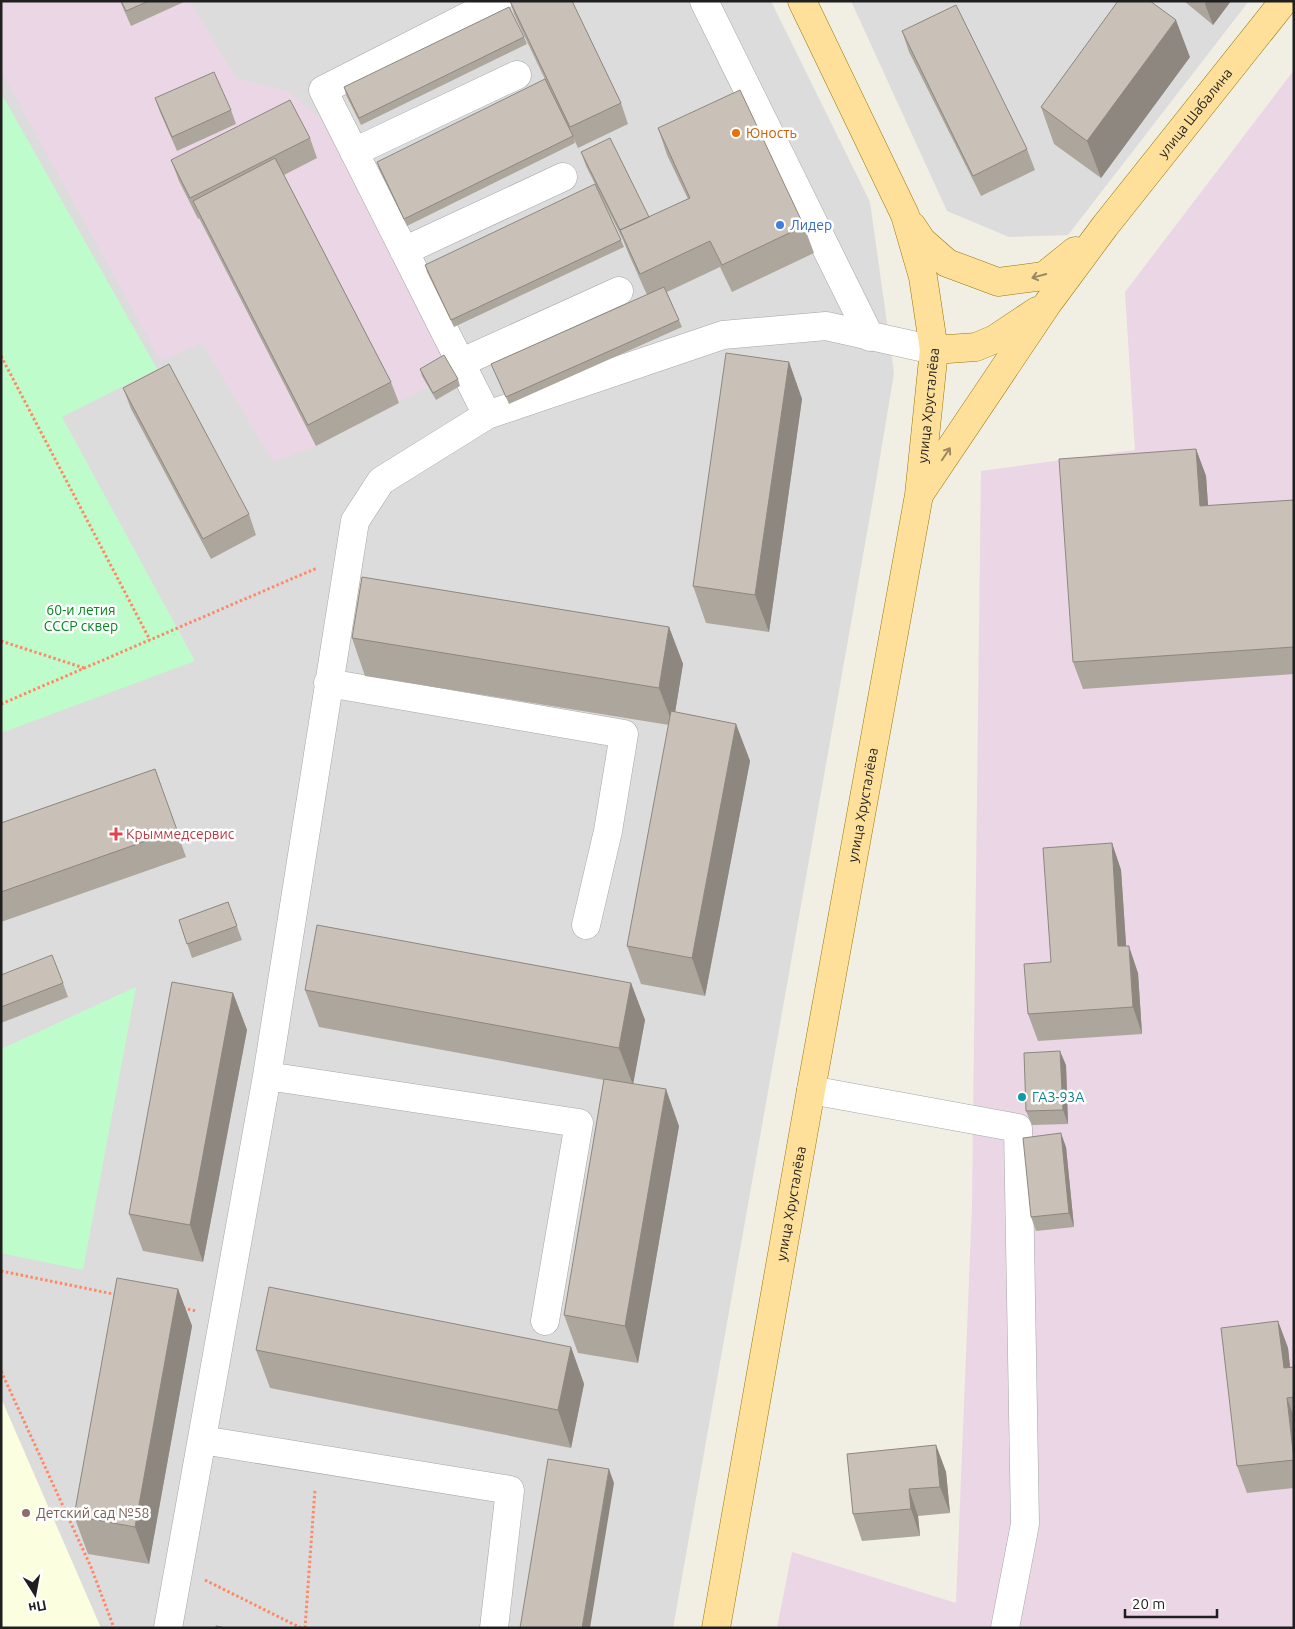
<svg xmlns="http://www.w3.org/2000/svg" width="1295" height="1629" viewBox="0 0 1295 1629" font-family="Ubuntu,sans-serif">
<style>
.residential{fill:#dddcdc}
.industrial{fill:#ead6e4}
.education{fill:#fbffdf}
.park{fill:#befdcb}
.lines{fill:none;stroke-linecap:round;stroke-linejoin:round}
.minor-casing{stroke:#a6a6a6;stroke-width:29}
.major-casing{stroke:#9a7900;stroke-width:29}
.path{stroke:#ff8967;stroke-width:3;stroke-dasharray:2.5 2.5;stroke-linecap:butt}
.minor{stroke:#fff;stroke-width:28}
.major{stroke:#ffe09b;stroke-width:28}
.wall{fill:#ada69d}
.shaded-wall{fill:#8d8780}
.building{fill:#c9c1b7;stroke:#8d8780}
.oneway{stroke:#9a8963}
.food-dot{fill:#e8710a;stroke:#fff;stroke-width:2}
.shop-dot{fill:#3f7fe0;stroke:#fff;stroke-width:2}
.health-dot{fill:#e0444e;stroke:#fff;stroke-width:2}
.culture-dot{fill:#0f9aa8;stroke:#fff;stroke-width:2}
.education-dot{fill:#8d6e63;stroke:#fff;stroke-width:2}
.labels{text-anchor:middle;stroke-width:5;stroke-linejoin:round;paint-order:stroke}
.street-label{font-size:14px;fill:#1f1f1f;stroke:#fff}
.food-label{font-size:14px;fill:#c56008;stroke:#fff;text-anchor:start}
.shop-label{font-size:14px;fill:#366cbe;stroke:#fff;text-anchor:start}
.park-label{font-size:14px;fill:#03871e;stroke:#fff}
.health-label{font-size:14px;fill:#be3a42;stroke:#fff;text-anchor:start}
.culture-label{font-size:14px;fill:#0d838f;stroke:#fff;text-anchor:start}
.education-label{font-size:14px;fill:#785e54;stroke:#fff;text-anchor:start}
</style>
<rect width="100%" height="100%" fill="#f1eee4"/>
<path class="residential" d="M1 1H771L870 202 894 373 873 499 673 1628H1Z
M851 1H1249L1068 235 1009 237 947 211Z"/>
<path class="industrial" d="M1 1H120L131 25 186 1H190L236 78 289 92 321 119 447 362 428 387 316 446 273 462 202 343 161 361 1 71Z
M1294 70V1628H777L792 1552 956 1603 972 1206 981 471 1135 450 1125 292Z"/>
<path class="education" d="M1 1398 101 1628H1Z"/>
<path class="park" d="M1 93 157 369 62 417 195 661 1 733Z
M136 987 83 1270 1 1253V1049Z"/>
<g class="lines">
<g class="minor-casing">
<path id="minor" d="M704 1 870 337
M354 152 517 75
M404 251 563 177
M460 363 619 291
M487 415 323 90 498 1
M328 683 624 734 608 831 586 925
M267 1076 579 1123 545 1321
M811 1090 1018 1128 1025 1524 1005 1628
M202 1440 510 1490 494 1628
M168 1628 267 1076 355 521 381 481 487 415 723 335 826 326 934 350"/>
</g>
<g class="major-casing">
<g id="major">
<path d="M912 226 922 241 947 263 998 282 1044 276 1075 251"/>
<path d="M934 350 976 347 995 339 1037 311"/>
<path id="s1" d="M921 492 1048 303 1105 226 1284 1"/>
<path id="s2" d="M716 1628 811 1090 919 495 934 350 923 277 905 215 802 1"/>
</g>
</g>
<path class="path" d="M1 356 150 640
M1 641 84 668
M1 704 317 568
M1 1271 118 1295
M183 1308 196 1311
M1 1371 91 1567 114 1628
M205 1580 301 1628
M305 1628 315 1489"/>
<use href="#minor" class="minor"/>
<use href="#major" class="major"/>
</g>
<path class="wall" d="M120 1H186L131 26Z
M510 1H572L621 103 628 124 578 148 574 139 575 143 407 226 379 169 377 162 560 111 514 14Z
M1184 1H1231L1213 25Z
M902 31 1027 149 1035 170 981 196 909 52Z
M524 37 527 44 361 125 346 95 344 87Z
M1190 57 1101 178 1054 144 1041 107Z
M155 98 231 110 236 124 177 151 160 112Z
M658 128 804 226 814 253 732 292 720 267 667 292 682 327 509 404 491 364 647 295 630 257 623 240 586 166 581 152 649 217 688 199 667 155Z
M310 138 317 158 284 175 391 382 399 403 316 446 199 218 198 219 179 181 171 160Z
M621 240 624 247 454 327 427 272 425 265Z
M789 362 802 399 769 632 706 623 693 586Z
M420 369 458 379 460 386 436 400 422 376Z
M123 388 249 514 256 535 211 559 131 409Z
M1196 449 1206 476 1208 506 1294 500V674L1083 689 1073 662Z
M669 627 683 664 675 712 736 724 750 761 705 996 641 984 627 946 669 725 365 676 352 638Z
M155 769 186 857 1 922V823Z
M1112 843 1121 870 1126 946 1138 973 1142 1034 1038 1041 1028 1014 1051 962Z
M228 902 242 940 192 958 179 920Z
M1 975 63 983 68 997 1 1023Z
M631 983 645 1020 633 1083 679 1126 638 1363 578 1353 564 1315 604 1080 319 1027 305 990Z
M233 993 247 1030 203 1262 143 1251 129 1214Z
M1066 1065 1068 1124 1032 1125 1026 1111Z
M1066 1147 1074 1227 1036 1231 1031 1217Z
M178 1289 192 1326 149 1564 88 1554 74 1516Z
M1278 1321 1288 1348 1290 1368 1294 1367V1488L1247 1493 1237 1466Z
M571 1347 584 1384 571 1448 270 1388 256 1350Z
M936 1445 946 1472 950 1513 918 1516 920 1536 862 1541 853 1514Z"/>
<path class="shaded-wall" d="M1207 1H1231L1213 25 1205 4Z
M1176 20 1190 57 1101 178 1087 141Z
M789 362 802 399 769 632 755 595Z
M1196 449 1206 476 1210 533 1200 506Z
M669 627 683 664 673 725 659 688Z
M736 724 750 761 705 996 692 958Z
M1112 843 1121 870 1128 973 1118 946Z
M1129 946 1138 973 1142 1034 1133 1007Z
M631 983 645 1020 633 1085 619 1048Z
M233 993 247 1030 203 1262 190 1225Z
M1060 1051 1066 1065 1068 1124 1063 1110Z
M666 1089 679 1126 638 1363 625 1326Z
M1061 1133 1066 1147 1074 1227 1069 1213Z
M178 1289 192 1326 149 1564 135 1527Z
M1278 1321 1288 1348 1293 1395 1284 1368Z
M571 1347 584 1384 571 1448 558 1410Z
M1287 1398 1294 1417V1458Z
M936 1445 946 1472 950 1513 940 1487Z
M609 1469 614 1483 590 1628H582Z
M909 1489 918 1516 920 1536 911 1509Z"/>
<path class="building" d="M121 1H149L126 11Z
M510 1H572L621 103 570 127Z
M1118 1H1150L1176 20 1087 141 1041 107Z
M956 5 1027 149 973 176 902 31Z
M509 7 524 37 359 118 344 87Z
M214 72 231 110 172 137 155 98Z
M545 79 573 136 404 219 377 162Z
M740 90 804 226 722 265 710 241 640 274 620 230 690 198 658 128Z
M290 100 310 138 190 198 171 160Z
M610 138 649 217 620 230 581 152Z
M275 158 391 382 308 425 193 201Z
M595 184 621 240 451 320 425 265Z
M664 287 679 320 506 397 491 364Z
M726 353 789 362 755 595 693 586Z
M444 355 458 379 433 393 420 369Z
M169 364 249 514 203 539 123 388Z
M1196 449 1200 506 1294 500V647L1073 662 1059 459Z
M362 577 669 627 659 688 352 638Z
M671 711 736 724 692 958 627 946Z
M155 769 177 830 1 892V823Z
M1112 843 1118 946H1129L1133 1007 1028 1014 1024 964 1051 962 1043 848Z
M228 902 237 926 187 944 179 920Z
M317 925 631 983 619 1048 305 990Z
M52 955 63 983 1 1007V975Z
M172 982 233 993 190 1225 129 1214Z
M1060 1051 1063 1110 1026 1111 1024 1053Z
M604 1079 666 1089 625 1326 564 1315Z
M1061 1133 1069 1213 1031 1217 1023 1138Z
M117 1278 178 1289 135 1527 74 1516Z
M269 1287 571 1347 558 1410 256 1350Z
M1278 1321 1284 1368 1294 1367V1397L1287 1398 1294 1460 1237 1466 1221 1328Z
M936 1445 940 1487 909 1489 911 1509 853 1514 847 1454Z
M548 1459 609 1469 582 1628H520Z
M216 1626 226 1628H216Z"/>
<defs><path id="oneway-shaft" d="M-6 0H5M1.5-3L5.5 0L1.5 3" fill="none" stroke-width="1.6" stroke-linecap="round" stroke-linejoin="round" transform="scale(1.25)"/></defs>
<g class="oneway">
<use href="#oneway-shaft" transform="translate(1039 276) rotate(165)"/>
<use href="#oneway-shaft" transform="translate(946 454) rotate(-56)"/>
</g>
<circle class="food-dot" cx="736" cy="133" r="5"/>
<circle class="shop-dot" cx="780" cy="225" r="5"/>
<path class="health-dot" d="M113.5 826.5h5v5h5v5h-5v5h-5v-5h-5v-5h5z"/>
<circle class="culture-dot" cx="1022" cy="1097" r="5"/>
<circle class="education-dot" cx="26" cy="1513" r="5"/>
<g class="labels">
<g class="street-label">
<text dy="5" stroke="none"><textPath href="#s1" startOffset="468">улица Шабалина</textPath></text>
<text dy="5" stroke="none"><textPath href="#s2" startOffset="1241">улица Хрусталёва</textPath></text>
<text dy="5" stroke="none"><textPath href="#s2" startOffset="836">улица Хрусталёва</textPath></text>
<text dy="5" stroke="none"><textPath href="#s2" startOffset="431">улица Хрусталёва</textPath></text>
</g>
<g class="food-label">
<text x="746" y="138">Юность</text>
</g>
<g class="shop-label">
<text x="790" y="230">Лидер</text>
</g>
<g class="park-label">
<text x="81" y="615">60-и летия<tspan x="81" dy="16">СССР сквер</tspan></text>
</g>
<g class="health-label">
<text x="126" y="839">Крыммедсервис</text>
</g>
<g class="culture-label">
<text x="1032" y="1102">ГАЗ-93А</text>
</g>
<g class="education-label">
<text x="36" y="1518">Детский сад №58</text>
</g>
</g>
<rect width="1295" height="1629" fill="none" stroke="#1f1f1f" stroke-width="5"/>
<g transform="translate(35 1594) rotate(169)" stroke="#ffffff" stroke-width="4" paint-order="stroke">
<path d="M0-4L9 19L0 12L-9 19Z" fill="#1f1f1f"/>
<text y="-8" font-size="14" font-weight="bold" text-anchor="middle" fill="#1f1f1f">Пн</text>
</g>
<path d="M1125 1609v8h92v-8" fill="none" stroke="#1f1f1f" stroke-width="2.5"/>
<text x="1132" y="1609" font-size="15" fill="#1f1f1f" stroke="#ffffff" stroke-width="4" paint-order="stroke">20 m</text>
</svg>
